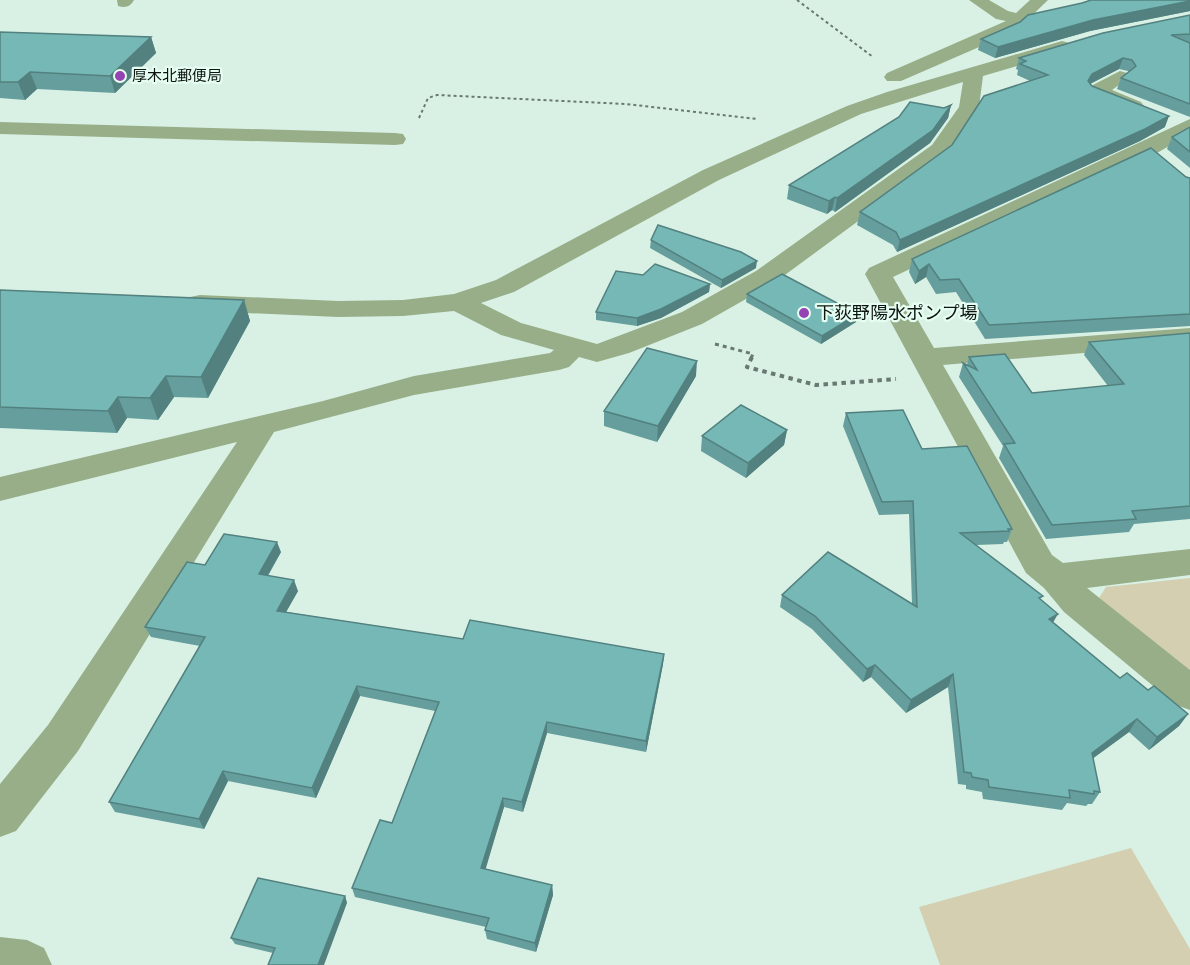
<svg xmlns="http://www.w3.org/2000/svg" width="1190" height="965" viewBox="0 0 1190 965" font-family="Quicksand,'Noto Sans JP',sans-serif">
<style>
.green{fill:#d3cfb0}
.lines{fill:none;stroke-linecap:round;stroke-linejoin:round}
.path-far2{stroke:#697870;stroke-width:2;stroke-dasharray:3 3;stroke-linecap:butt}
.path-far1{stroke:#697870;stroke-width:3;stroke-dasharray:4 4;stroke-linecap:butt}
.path{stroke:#697870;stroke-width:4;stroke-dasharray:4.5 4.5;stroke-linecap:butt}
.minor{fill:#98ae89;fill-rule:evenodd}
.wall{fill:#659e9d}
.shaded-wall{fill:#52817f}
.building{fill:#75b8b6;stroke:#52817f;stroke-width:1.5}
.poi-dot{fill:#9543b2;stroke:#e6fef1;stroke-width:2}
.labels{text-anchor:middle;stroke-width:4.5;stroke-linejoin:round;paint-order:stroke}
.far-poi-label{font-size:15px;fill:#0d1511;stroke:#e6fef1;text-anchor:start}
.poi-label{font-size:18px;fill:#0d1511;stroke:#e6fef1;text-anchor:start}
</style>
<rect width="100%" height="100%" fill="#d9f1e4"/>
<path class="green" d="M1190 578V670L1099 598 1106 587Z
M1131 848 1190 949V965H940L919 907Z"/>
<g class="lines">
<path class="path-far2" d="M797 0 873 57
M419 118 428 98 437 95 626 104 757 119"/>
<path class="path-far1" d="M715 344 753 354 751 358"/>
<path class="path" d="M752 357 747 367 816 385 896 379"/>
<path class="minor" d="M117 0H134C130 7 126 8 118 6Z
M969 0H989L1008 11 1016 13 1030 0H1048L1016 31 901 81H887L884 77 887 73 1006 21 996 19Z
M1062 41 1069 43 1071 47 1069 51 983 76 979 107 948 155 774 283 702 324 629 353 597 362 579 357 569 367 559 370 414 395 274 432 78 751 16 831 0 837V784L48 725 237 442 0 501V477L323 401 414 376 550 353 554 350 501 335 454 311 403 316 338 317 200 311 190 309 186 303 190 297 200 295 338 301 403 300 454 294 496 280 703 170 847 106 887 92ZM963 82 959 107 932 145 756 271 682 312 597 344 521 323 481 303 514 292 719 180 861 114Z
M1120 71 1127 73 1130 77 1112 90 1141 102 1144 106 1141 110C1125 114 1104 101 1089 95L1086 91 1089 87Z
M1190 119V134L1157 153 893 277 934 348 1190 328V344L943 365 1052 555 1063 563 1190 549V575L1087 588 1190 670V710L1176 705 1064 612 1044 588 1026 573 865 274 869 268Z
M0 122 395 133 403 134 406 139 403 144 395 145 0 134Z
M0 937 27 940 44 948 52 965H0Z"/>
</g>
<path class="wall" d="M1190 0V11L1090 31 995 58 978 50 981 39 1082 3Z
M1190 15V117L1117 89 1121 78 1129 72 1128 71 1119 69 1090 84 1092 86 1165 127 1140 141 897 252 893 245 857 225 860 212 952 145 1030 81 1017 75 1018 70 1016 69 1019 58Z
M0 32 151 37 156 53 115 93 37 89 25 100 0 98Z
M951 105 948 118 930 143 835 212 832 210 827 214 787 199 789 185 944 108Z
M1190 127V168L1167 149 1172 137Z
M1186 177 1190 178V326L985 339 956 292 936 294 926 277 915 284 909 272 912 259Z
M651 240 756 268 721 288 650 248Z
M710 284 709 292 661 318 637 326 596 320V312Z
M0 290 244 300 250 321 208 398 174 397 158 420 127 418 117 433 0 428Z
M747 294 856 322 821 344 746 302Z
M1190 333V519L1134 524 1129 532 1046 539 999 458 1003 446 959 377 963 363 967 365 969 357 1032 393 1108 386 1084 355 1089 342Z
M696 376 657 442 604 426V411Z
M846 413 922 449 1012 529 1007 542H1004L1003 544 976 545 1041 600 1053 623 1120 678 1148 690 1188 714 1179 726 1149 750 1129 732 1093 758 1100 792 1092 804H1088L1086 806 1067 803 1062 810 983 799 982 792 966 789V785L958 784 948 687 906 713 871 677 863 682 812 629 780 607 782 595 912 604 909 514 879 515 843 426Z
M787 430 784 445 746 478 701 451 702 436Z
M281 552 268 576 298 591 286 612 463 639 664 654 663 664 646 752 547 733 523 812 504 807 485 869 552 885 553 895 536 952 487 939 485 930 486 927 355 897 352 888 392 823 435 711 360 696 316 798 228 781 204 829 115 812 109 802 200 646 151 637 145 627 205 565Z
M345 896 347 903 273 953 235 944 231 938Z"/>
<path class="shaded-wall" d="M1190 1V11L1090 31 995 58 998 47 1093 20Z
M151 37 156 53 115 93 110 76Z
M1123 58 1119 69 1088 85V81L1092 74Z
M30 72 37 89 25 100 18 82Z
M951 105 948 118 930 143 835 212 837 198Z
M1169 116 1165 127 1140 141 897 252 900 240Z
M835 197 832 210 827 214 829 201Z
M757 261 756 268 721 288 722 280Z
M929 264 926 277 915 284 919 271Z
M710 284 709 292 661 318 637 326V318Z
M244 300 250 321 208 398 201 377Z
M858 314 856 322 821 344 822 336Z
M697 361 696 376 657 442 658 426Z
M166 376 174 397 158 420 150 398Z
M118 397 127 418 117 433 108 411Z
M787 430 784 445 746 478 748 463Z
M277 542 281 552 262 585 259 574Z
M294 580 298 591 281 621 277 611Z
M1058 614 1051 626 1049 619Z
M664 654 663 664 646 752V741Z
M875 665 871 677 863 682 867 669Z
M953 674 948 687 906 713 911 700Z
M357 686 360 696 316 798 312 788Z
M1188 714 1179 726 1149 750 1157 737Z
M1137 719 1129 732 1084 765 1092 753Z
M547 722V733L523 812 522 802Z
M223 771 228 781 204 829 199 819Z
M503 798 504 807 483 878 481 868Z
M552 885 553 895 536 952 535 943Z
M345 896 347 903 324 965H318Z"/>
<path class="building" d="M1091 0H1190V1L1093 20 998 47 981 39 1020 22 1028 15 1082 3Z
M1190 15V34L1171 35 1190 43V104L1121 78 1136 66 1132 60 1123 58 1092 74 1088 81 1092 86 1169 116 1145 129 900 240 896 232 860 212 952 145 984 96 1048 75 1020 64 1026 61 1019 58 1103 33Z
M0 32 151 37 110 76 30 72 18 82H0Z
M910 102 944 108 951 105 933 130 837 198 835 197 829 201 789 185 899 117Z
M1190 127V152L1172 137Z
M1151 148 1186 177 1190 178V314L989 325 959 279 940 280 929 264 919 271 912 259Z
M658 225 741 252 757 261 722 280 651 240Z
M655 264 710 284 661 309 637 318 596 312 616 271 643 275Z
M782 274 858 314 822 336 747 294Z
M0 290 244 300 201 377 166 376 150 398 118 397 108 411 0 407Z
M1190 333V506L1132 511 1136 519 1052 525 1004 444 1015 443 963 363 977 370 969 357 1005 354 1032 393 1124 384 1089 342Z
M647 348 697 361 658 426 604 411Z
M741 405 787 430 748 463 702 436Z
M903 410 922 449 967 446 1012 529H1008L1009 531 960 533 1043 596 1039 598 1058 614 1049 619 1120 678 1127 673 1148 690 1154 686 1188 714 1157 737 1137 719 1092 753 1100 792 1094 791V794L1069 790 1070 798 989 787 988 780 972 777 971 773 964 772 953 674 911 700 875 665 867 669 815 616 782 595 828 552 917 607 913 501 882 502 846 413Z
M224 534 277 542 259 574 294 580 277 611 463 639 470 620 664 654 646 741 547 722 522 802 503 798 481 868 552 885 535 943 485 930 489 918 352 888 380 820 392 823 439 702 357 686 312 788 223 771 199 819 109 802 205 637 145 627 187 562 205 565Z
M258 878 345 896 318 965H268L275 948 231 938Z"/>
<g class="poi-dot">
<circle cx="120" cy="76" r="6"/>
<circle cx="804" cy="313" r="6"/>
</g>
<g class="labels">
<g class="far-poi-label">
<text x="132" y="81">厚木北郵便局</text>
</g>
<g class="poi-label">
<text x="816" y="319">下荻野陽水ポンプ場</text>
</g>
</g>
</svg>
